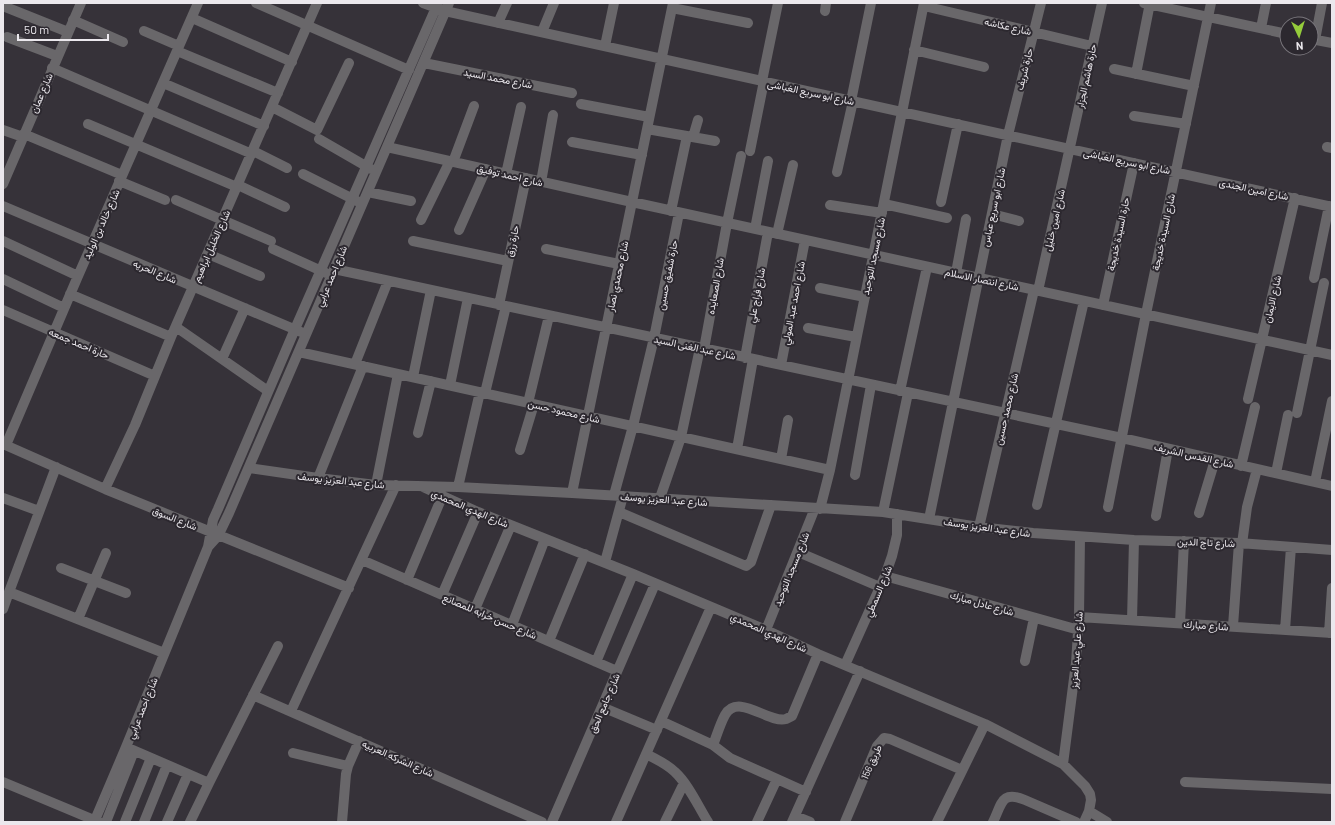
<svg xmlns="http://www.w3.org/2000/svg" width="1335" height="825" viewBox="0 0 1335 825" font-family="Barlow,Vazirmatn,sans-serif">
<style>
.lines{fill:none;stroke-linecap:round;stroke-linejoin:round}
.minor{stroke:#69676a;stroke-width:10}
.labels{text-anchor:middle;stroke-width:4;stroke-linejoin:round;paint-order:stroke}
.street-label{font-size:10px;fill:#ebe8ed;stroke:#2c282f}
</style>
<rect width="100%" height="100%" fill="#363239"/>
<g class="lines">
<path class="minor" d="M256 3 409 70
M423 3 445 11 1332 207
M1144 3 1287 34
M3 6 68 32
M924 6 1092 46
M672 8 748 23
M825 11 826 3
M192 18 292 62
M73 20 123 42
M498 23 507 3
M1261 28 1266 3
M144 31 179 46
M542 32 554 3
M7 37 57 56
M1311 39 1332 43
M1315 40 1322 3
M605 46 614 3
M914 50 984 67
M177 51 278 93
M424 63 572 93
M52 68 252 154
M1114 69 1194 86
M1136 74 1150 3
M762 81 778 3
M163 83 264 126
M851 101 871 3
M581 104 649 117
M272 107 317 130 349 63
M1134 116 1186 124
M88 124 237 187
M647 129 715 141
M3 130 23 137
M24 134 122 175
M693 137 698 120
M319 139 371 169
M572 142 642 155
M387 147 632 202 1332 355
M1327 147 1332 148
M253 151 287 168
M750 151 764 81
M453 162 474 106
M837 172 853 101
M303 174 357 201
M506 174 521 107
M119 181 165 200
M541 182 553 115
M3 184 81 3
M238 185 285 207
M368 192 411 201
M176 200 271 241
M941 202 958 124
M884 204 947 218
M830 205 882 213
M3 206 301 332
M671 211 687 136
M992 214 1019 221
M421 220 450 161
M755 229 768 161
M459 230 486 169
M777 234 793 165
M3 241 78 276
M413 241 508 261
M273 249 326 273
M546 249 619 264
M208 254 260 276
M334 269 1122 438 1332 486
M956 273 966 219
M1314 278 1329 206
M3 279 64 308
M820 288 865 297
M1038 291 1102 3
M70 294 171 337
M499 305 526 178
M1103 305 1134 163
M3 310 155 376
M176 327 268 391
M808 328 856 337
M704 349 727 223 741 156
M299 352 830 470
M745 358 768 232
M222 359 245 308
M355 364 388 281
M781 365 805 240
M413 377 431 290
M450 385 468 298
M900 391 927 267
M485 393 506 306
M1248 399 1295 198
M528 403 549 316
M1297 413 1324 283
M418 433 431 381
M3 444 105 489 349 588
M6 445 78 276 198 3
M737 449 753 359
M520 450 534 404
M781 459 788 420
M1241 466 1255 407
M249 468 318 478 376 485 458 487 572 493 883 512 979 527 1033 533 1134 540 1239 543 1332 550
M1276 473 1288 415
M855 475 871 385
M318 478 363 366
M1315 482 1332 401
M376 485 398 374
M423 487 478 512 633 574 766 630 818 654 985 724 1063 764 1085 786 1090 794 1091 800 1089 811 1084 822
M458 487 480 392
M105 489 135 425 171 337 317 3
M572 493 673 3
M614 495 633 426 654 338 679 213
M3 498 39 511
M660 498 681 437 700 348
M1037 505 1084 301
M1108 507 1146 314 1211 3
M820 509 830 470 924 3
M619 512 746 566 751 562 771 505
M883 512 908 393
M1199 513 1215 460
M1156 516 1168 449
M929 519 1008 135 1041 3
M979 527 1034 290
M1242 544 1247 507 1257 469
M208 547 218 536 229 513 449 3
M798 552 880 587
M362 560 617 671
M605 562 623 496
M61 568 126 593
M885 576 1079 630
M407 580 442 497
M9 592 56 467
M442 595 478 512
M3 609 9 592 164 653
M475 609 511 525
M1079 617 1332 633
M78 619 106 553
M1132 620 1134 540
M1180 623 1184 541
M512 625 545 539
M1233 626 1239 543
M766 630 815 508
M1285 630 1291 547
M1329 633 1332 588
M549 641 585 554
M1025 661 1034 618
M596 662 633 574
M845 665 885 576 892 556 897 535V514
M253 695 542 822
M602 707 657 730
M291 711 396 485
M661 721 713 745 730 758 806 792
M713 745C717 735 720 724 725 715 738 692 769 724 786 719 788 718 790 717 792 716L818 654
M293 753 348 766
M646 754C656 759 667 764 675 772 689 785 698 806 708 822
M1063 764 1076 663 1079 617 1080 537
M3 782 99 822
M1185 782 1332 789
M209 783 278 646
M1089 811 1107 822
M795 816 810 822
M95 820 126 747
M106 822 134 751
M125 822 151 758
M144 822 167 765
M167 822 188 774
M190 822 209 783 126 747 208 547 213 520 218 509 295 329 438 3
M342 822 346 774 348 766 359 741
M552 822 655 584
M616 822 711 607
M665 822 684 783
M757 822 777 779
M792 822 860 671
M845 822 877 746 884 738 890 739 962 770
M937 822 985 724
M993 822C1002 804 1001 790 1025 800L1076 822"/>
</g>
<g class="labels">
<g class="street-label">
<text transform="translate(1008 26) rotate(13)" y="4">شارع عكاشه</text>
<text transform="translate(1024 69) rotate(-76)" y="4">حارة شريف</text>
<text transform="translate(1086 76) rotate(-78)" y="4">حارة هاشم الجزار</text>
<text transform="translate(498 78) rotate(11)" y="4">شارع محمد السيد</text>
<text transform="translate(811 92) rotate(12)" y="4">شارع ابو سريع الغباشى</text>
<text transform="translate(41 93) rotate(-67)" y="4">شارع عمان</text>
<text transform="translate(1127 161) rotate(12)" y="4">شارع ابو سريع الغباشى</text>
<text transform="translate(510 175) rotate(13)" y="4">شارع احمد توفيق</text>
<text transform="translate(1254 189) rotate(12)" y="4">شارع امين الجندى</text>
<text transform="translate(993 207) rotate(-78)" y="4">شارع ابو سريع عباس</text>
<text transform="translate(1054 220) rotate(-77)" y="4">شارع امين خليل</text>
<text transform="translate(101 224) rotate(-66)" y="4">شارع خالد بن الوليد</text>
<text transform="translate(1163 232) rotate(-78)" y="4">شارع السيدة خديجة</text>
<text transform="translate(1118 234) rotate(-78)" y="4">حارة السيدة خديجة</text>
<text transform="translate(512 241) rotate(-78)" y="4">حارة رزق</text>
<text transform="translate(211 246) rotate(-66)" y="4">شارع الخليل ابراهيم</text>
<text transform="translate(873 256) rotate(-78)" y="4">شارع مسجد التوحيد</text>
<text transform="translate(155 271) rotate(23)" y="4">شارع الحريه</text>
<text transform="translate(667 275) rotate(-79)" y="4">حارة شفيق حسين</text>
<text transform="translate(331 276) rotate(-67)" y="4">شارع احمد عرابي</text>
<text transform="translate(617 276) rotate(-78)" y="4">شارع محمدي نصار</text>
<text transform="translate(982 279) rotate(12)" y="4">شارع انتصار الاسلام</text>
<text transform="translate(715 286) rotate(-80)" y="4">شارع الصعايده</text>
<text transform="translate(756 295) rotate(-79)" y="4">شارع فراج علي</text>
<text transform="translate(1272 299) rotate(-77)" y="4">شارع الايمان</text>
<text transform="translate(793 303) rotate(-79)" y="4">شارع احمد عبد المولي</text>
<text transform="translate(79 343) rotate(23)" y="4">حارة احمد جمعه</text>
<text transform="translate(695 347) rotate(12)" y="4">شارع عبد الغنى السيد</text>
<text transform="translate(1006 409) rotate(-77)" y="4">شارع محمد حسين</text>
<text transform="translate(564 411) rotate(13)" y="4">شارع محمود حسن</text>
<text transform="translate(1194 455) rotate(13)" y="4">شارع القدس الشريف</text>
<text transform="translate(341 480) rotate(6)" y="4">شارع عبد العزيز يوسف</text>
<text transform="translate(664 499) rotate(4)" y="4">شارع عبد العزيز يوسف</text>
<text transform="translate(470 508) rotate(23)" y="4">شارع الهدي المحمدي</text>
<text transform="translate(175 518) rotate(22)" y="4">شارع السوق</text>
<text transform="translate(987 527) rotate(8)" y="4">شارع عبد العزيز يوسف</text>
<text transform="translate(1206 542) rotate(2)" y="4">شارع تاج الدين</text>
<text transform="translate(791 569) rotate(-68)" y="4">شارع مسجد التوحيد</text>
<text transform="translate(878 591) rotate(-67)" y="4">شارع السمطي</text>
<text transform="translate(982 603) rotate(16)" y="4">شارع عادل مبارك</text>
<text transform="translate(490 616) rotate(23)" y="4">شارع حسن خرابه للمصانع</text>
<text transform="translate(1206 625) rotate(4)" y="4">شارع مبارك</text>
<text transform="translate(769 632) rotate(24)" y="4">شارع الهدي المحمدي</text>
<text transform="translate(1076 650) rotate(-86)" y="4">شارع علي عبد العزيز</text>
<text transform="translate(604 703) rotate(-67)" y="4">شارع جامع الحق</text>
<text transform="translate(142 708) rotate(-68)" y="4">شارع احمد عرابي</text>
<text transform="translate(398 758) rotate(24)" y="4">شارع الشركه العربيه</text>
<text transform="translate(871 762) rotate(-66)" y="4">طريق 156</text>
</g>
</g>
<rect width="1335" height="825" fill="none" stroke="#ebe8ed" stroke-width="8"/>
<g transform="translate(1299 36) rotate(176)"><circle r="19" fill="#2c282f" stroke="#78757b"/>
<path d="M0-3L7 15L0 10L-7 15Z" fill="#95cc3b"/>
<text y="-6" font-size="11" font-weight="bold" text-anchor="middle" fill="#ebe8ed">N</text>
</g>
<path d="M18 34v6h90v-6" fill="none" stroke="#ebe8ed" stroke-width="2"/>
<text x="24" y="34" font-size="12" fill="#ebe8ed" stroke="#2c282f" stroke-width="3" paint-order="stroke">50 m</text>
</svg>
